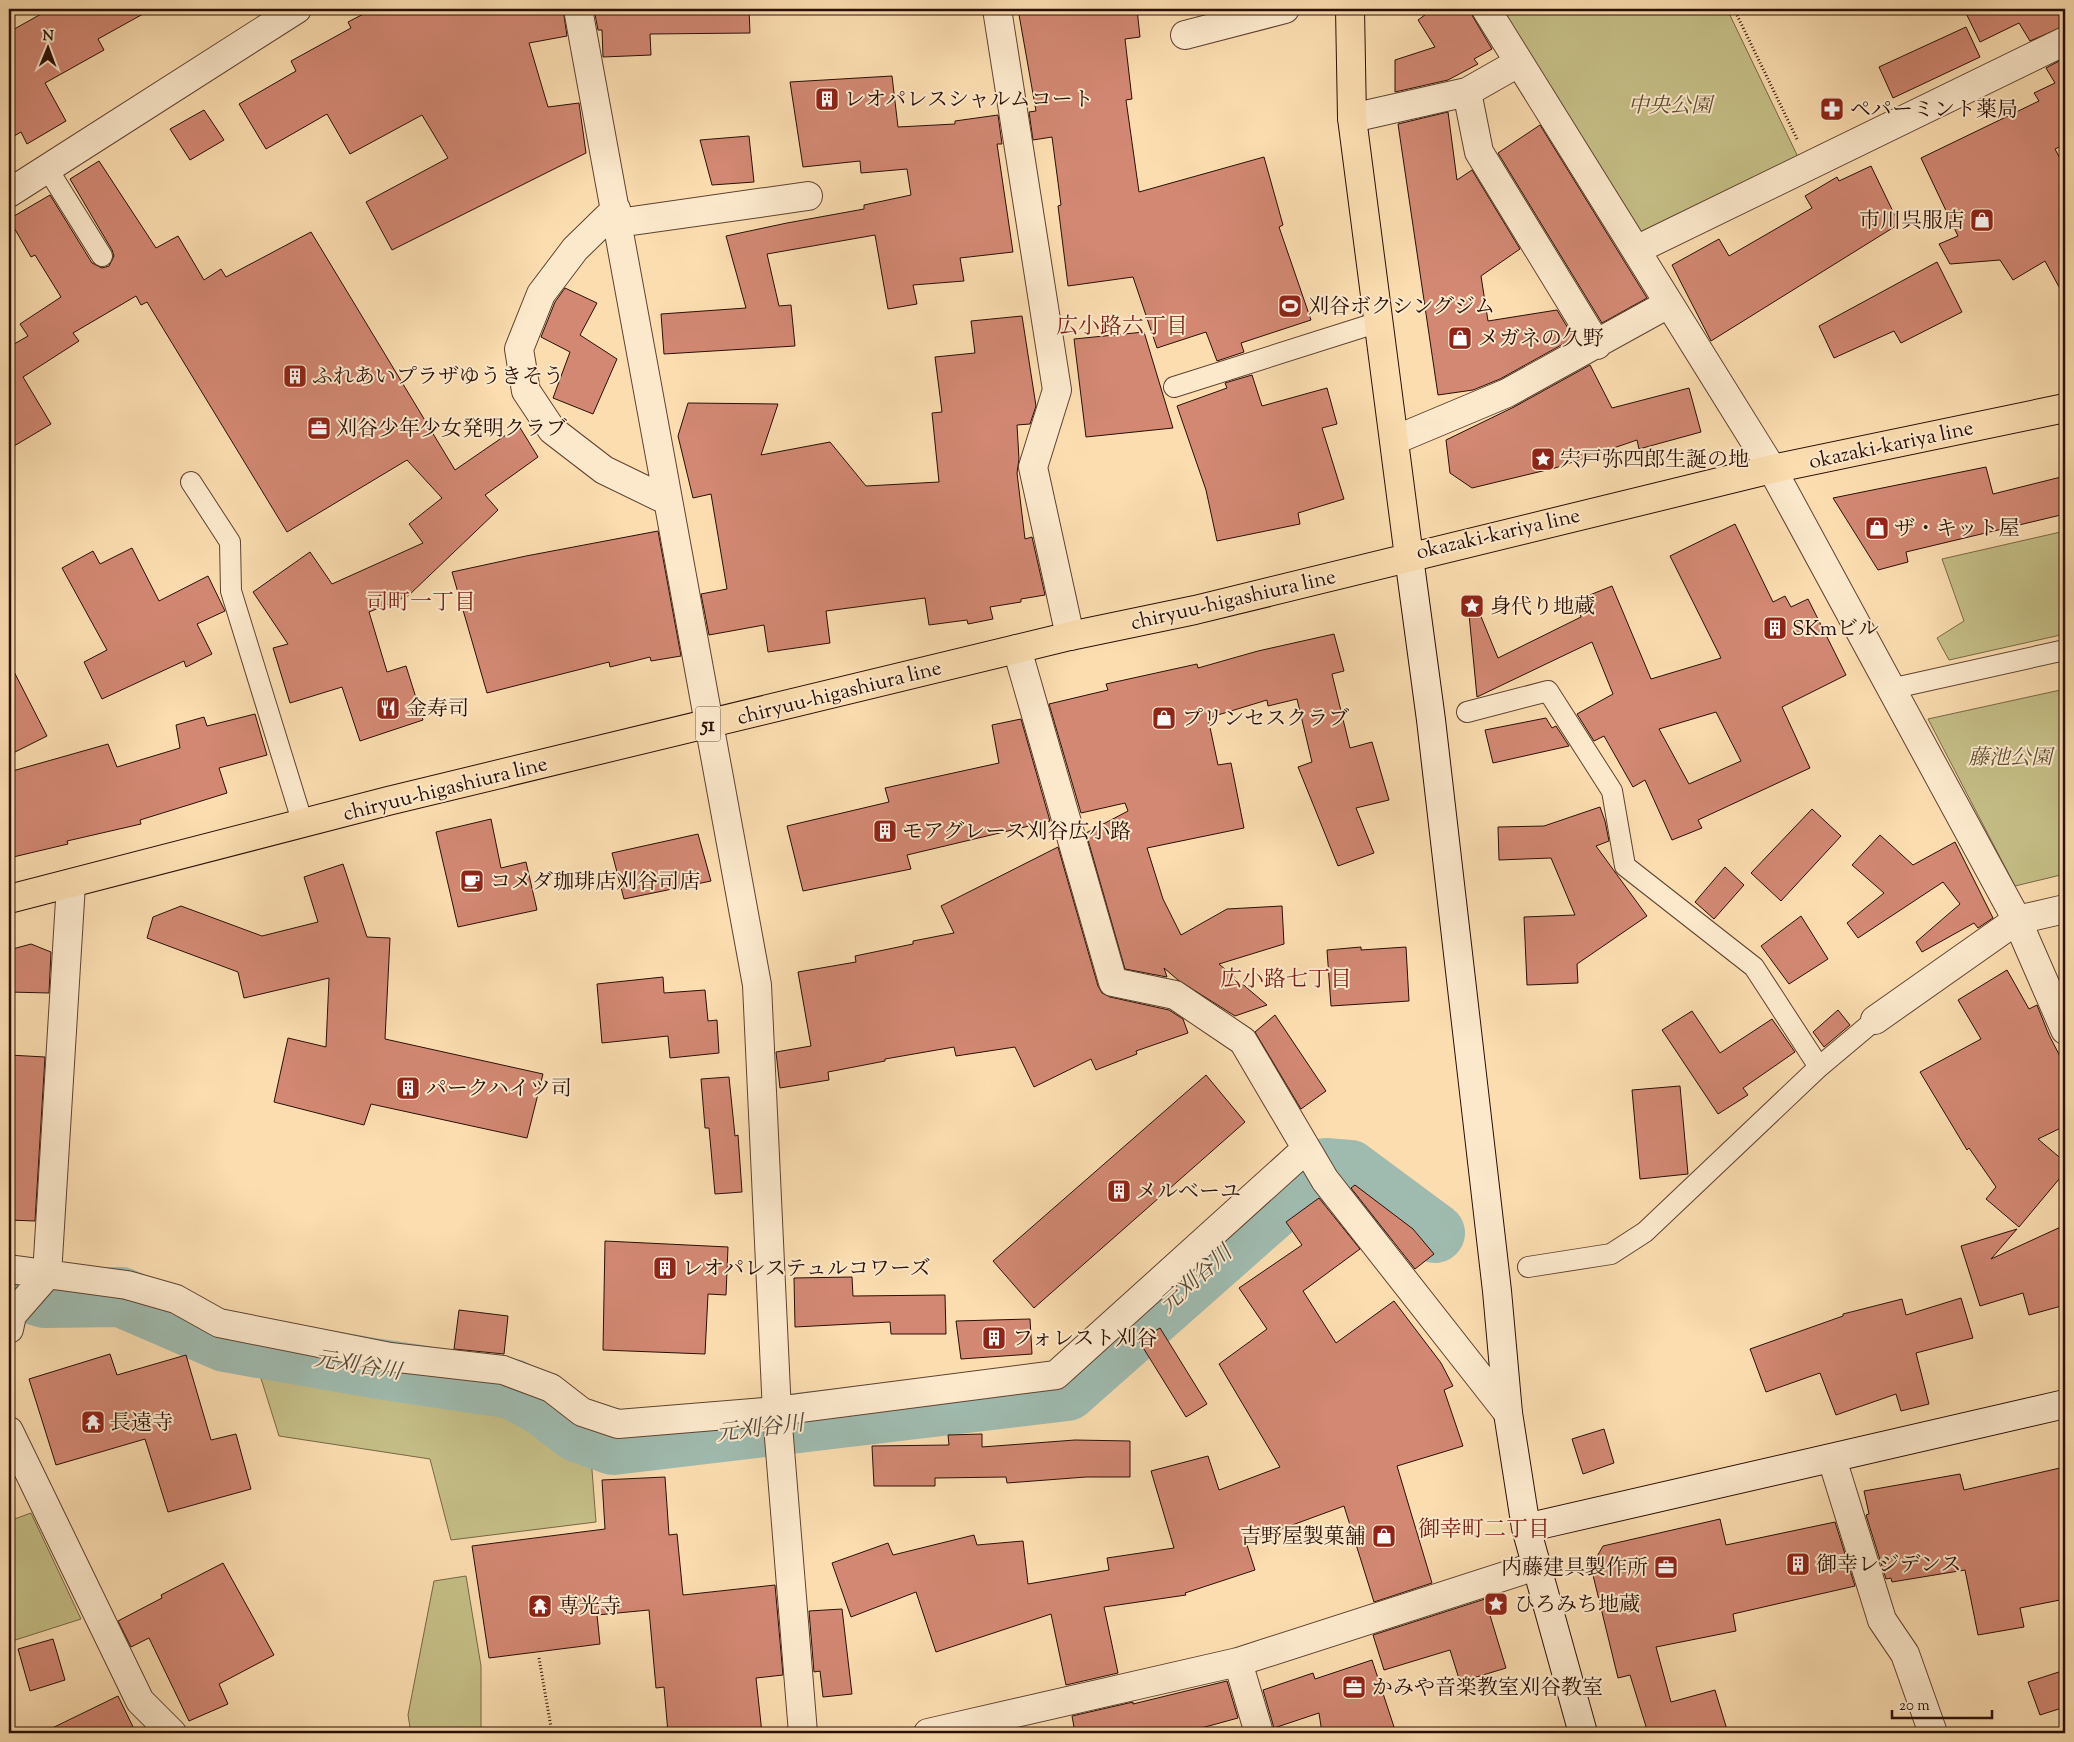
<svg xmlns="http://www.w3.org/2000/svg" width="2074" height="1742" viewBox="0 0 2074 1742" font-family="'Sorts Mill Goudy','Noto Serif JP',serif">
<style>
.green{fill:#c5bf87;stroke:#786746}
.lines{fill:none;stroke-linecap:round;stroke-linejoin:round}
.river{stroke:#9fbbaf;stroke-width:60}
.building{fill:#d28873;stroke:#2a0f05;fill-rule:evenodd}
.lane-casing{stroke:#5e4230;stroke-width:22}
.street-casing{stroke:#5e4230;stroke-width:30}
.secondary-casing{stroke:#2a0f05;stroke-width:30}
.primary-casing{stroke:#2a0f05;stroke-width:30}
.path{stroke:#2a0f05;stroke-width:3;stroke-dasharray:1 2.5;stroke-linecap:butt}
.lane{stroke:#fce9cc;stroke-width:20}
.street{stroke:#fce9cc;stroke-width:28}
.secondary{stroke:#fce9cc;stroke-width:28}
.primary{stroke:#fbddb0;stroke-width:28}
.labels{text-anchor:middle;stroke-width:4;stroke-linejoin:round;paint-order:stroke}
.shield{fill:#fce9cc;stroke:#695041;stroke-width:1}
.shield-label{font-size:20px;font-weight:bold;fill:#2a0f05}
.poi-label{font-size:21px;fill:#2a0f05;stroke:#fce9cc;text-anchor:start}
.park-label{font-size:21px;font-style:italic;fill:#604d32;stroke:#fce9cc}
.street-label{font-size:21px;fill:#2a0f05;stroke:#fce9cc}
.neighbourhood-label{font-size:22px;fill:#7a1f14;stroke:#fce9cc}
.water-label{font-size:22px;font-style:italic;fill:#534b40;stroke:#fce9cc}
</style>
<rect width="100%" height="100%" fill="#fbddb0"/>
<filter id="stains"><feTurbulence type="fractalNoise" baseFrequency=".004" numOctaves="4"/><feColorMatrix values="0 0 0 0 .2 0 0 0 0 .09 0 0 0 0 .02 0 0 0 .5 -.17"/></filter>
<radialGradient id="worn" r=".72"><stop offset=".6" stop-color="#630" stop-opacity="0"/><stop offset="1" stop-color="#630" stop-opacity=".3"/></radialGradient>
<path class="green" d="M1500 9H1727L1798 157 1640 236Z
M2065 531V634L1949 660 1937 638 1964 621 1942 559Z
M2065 689V874L2015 886 1928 719Z
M259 1372 498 1409 590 1444 596 1522 451 1540 430 1459 279 1436Z
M31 1513 81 1619 9 1642V1521Z
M466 1576 481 1666V1733H411L408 1715 434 1581Z"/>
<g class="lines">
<path class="river" d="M9 1287 45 1298 121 1297 225 1342 373 1368 513 1389 543 1406 577 1432 613 1445 1067 1391 1314 1173 1325 1168 1350 1170 1435 1233"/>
</g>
<path class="building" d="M50 9H152L98 39 104 50 45 83 66 121 27 144 21 132 9 139V32Z
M373 9H563L567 36 529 43 548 107 579 103 586 153 392 250 366 202 448 158 422 115 350 154 327 114 266 149 239 104 296 71 291 61 351 28 348 22Z
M594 9H749L750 33 650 34 651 55 603 57 602 30H598Z
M1018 9H1137L1140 37 1125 39 1132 99 1126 100 1139 192 1264 157 1283 225 1279 227 1311 320 1241 343 1244 352 1217 361 1206 332 1157 348 1133 277 1068 286 1058 206 1061 205 1052 137 1033 140 1029 112 1036 111Z
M1433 9H1470L1473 17 1492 49 1474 59 1478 64 1448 80 1395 92V60L1435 47 1418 20Z
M1964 9H2065V26L2030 41 2019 23 1980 42Z
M1966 27 1980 57 1893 98 1879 67Z
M2065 58V149L2063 145 2055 149 2065 168V298L2045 261 2013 280 2000 260 1950 264 1939 244 1958 236 1921 158 2039 101 2034 93 2055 83 2046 68Z
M892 76 898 127 955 124V121L998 115 1002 144H997L1013 252 960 258 964 281 913 285 917 304 888 309 875 235 767 254 779 306 791 305 795 346 664 354 661 314 746 308 726 236 787 223 864 209V205L911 195 907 169 861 173 860 161 803 167 790 82Z
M204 110 224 140 190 160 170 129Z
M1448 112 1457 180 1472 170 1520 249 1481 276 1488 321 1557 310 1574 338 1500 379 1473 390 1438 395 1398 124Z
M1540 125 1647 298 1602 323 1498 153Z
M749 136 754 182 712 185 700 140Z
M99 161 156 248 178 236 204 280 221 269 226 277 311 232 455 470 519 426 538 457 485 495 498 510 408 596 369 612 387 672 406 666 423 720 360 741 342 687 290 703 273 648 288 644 253 592 310 552 332 584 423 543 409 524 442 498 407 460 287 532 147 302 141 305 136 296 73 333 79 341 23 377 51 424 9 449V347L28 336 20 324 61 297 35 255 31 257 9 219 50 195 92 263 102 268 109 266 114 256 112 250 70 179Z
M1871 166 1899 224 1711 341 1672 265 1719 239 1729 256 1812 208 1805 196 1837 177 1839 181Z
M1937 262 1962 312 1901 343 1894 331 1834 358 1819 326Z
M565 288 597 303 580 335 617 359 593 414 553 398 570 352 541 337 555 302Z
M1022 316 1036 406 1030 424 1017 425 1019 459 1017 473 1025 539 1032 537 1045 595 1021 599V602L990 607 993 619 968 624 967 620 929 625 925 598 826 611 830 643 768 652 764 625 709 635 701 594 727 589 711 494 693 498 678 436 688 403 778 404 761 455 830 442 866 486 939 482 932 413 942 412 935 357 975 353 971 321Z
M1144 332 1173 428 1086 437 1074 339Z
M1590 365 1612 408 1689 388 1701 432 1639 449 1637 440 1555 468 1472 488 1450 473 1446 440 1514 407Z
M1252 375 1262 406 1327 388 1337 424 1322 428 1344 499 1298 513 1300 524 1217 541 1206 490 1177 406 1227 388 1225 383Z
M1986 467 1993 494 2065 476V514L1906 552 1908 562 1878 570 1833 498Z
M1735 524 1773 602 1785 596 1791 607 1808 599 1846 675 1782 707 1810 768 1698 820 1702 828 1672 840 1645 780 1633 787 1604 736 1594 741 1577 714 1613 694 1592 642 1477 697 1468 604 1475 602 1498 658 1581 617 1575 601 1612 586 1651 679 1721 658 1670 556ZM1716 712 1741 761 1689 784 1659 729Z
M658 531 681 656 651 661 650 657 610 667 609 662 487 693 452 572 526 556Z
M132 548 159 601 208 576 225 611 197 624 212 654 186 667 184 661 102 699 84 662 107 650 62 568 93 551 100 564Z
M1334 634 1344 671 1332 674 1350 748 1372 742 1389 800 1356 808 1374 853 1338 866 1298 767 1312 762 1297 699 1268 706 1267 700 1208 718 1218 765 1231 763 1244 828 1147 848 1163 899 1181 935 1227 909 1282 906 1284 944 1219 964 1267 1005 1235 1016 1178 980 1164 968 1167 977 1125 969 1086 833 1128 811 1125 803 1081 813 1049 704 1108 690 1106 684 1197 664 1198 668 1258 651Z
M9 662 47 736 9 755Z
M255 714 267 755 219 768 227 793 140 820 141 824 67 841 68 844 9 858V772L108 744 117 767 180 748 176 725 204 717 207 726Z
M1546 718 1552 728 1556 726 1569 746 1493 763 1485 730Z
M1021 719 1050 821 907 855 911 869 803 891 787 826 889 802 885 788 999 763 992 725Z
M1600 807 1605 821 1609 841 1596 846 1647 916 1577 964 1578 983 1527 985 1524 917 1575 915 1551 858 1499 860 1498 827 1544 826Z
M1812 809 1841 836 1781 901 1751 873Z
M491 819 501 868 526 862 537 910 458 927 436 832Z
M698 834 711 881 624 899 612 853Z
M1880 835 1913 865 1955 842 1993 918 1978 928 1974 923 1922 952 1916 942 1960 904 1943 882 1858 938 1847 923 1884 893 1852 865Z
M1058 847 1098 986 1102 993 1110 997 1169 1010 1183 1019 1188 1033 1136 1051 1137 1054 1096 1070 1091 1059 1034 1087 1015 1047 956 1056 954 1047 885 1059V1061L828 1072 829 1080 780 1088 776 1052 811 1046 798 972 856 962 855 956 913 944V941L954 933 941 906Z
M343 864 367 937 390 938 385 1039 543 1074 527 1138 371 1104 364 1125 274 1102 288 1038 326 1047 329 978 244 998 238 972 147 938 153 917 181 906 262 936 318 922 304 877Z
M1725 867 1744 885 1714 919 1695 902Z
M1801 916 1828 959 1789 984 1761 946Z
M31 944 51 952 49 993 9 992V950Z
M1361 947V950L1406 947 1409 1001 1331 1006 1327 950Z
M2007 970 2029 1009 2037 1005 2049 1035 2065 1066V1126L2038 1139 2065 1162V1172L2019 1227 1986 1199 1996 1187 1969 1148 1967 1150 1920 1072 1981 1039 1958 1000Z
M663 977 664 993 705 990 708 1021 717 1020 719 1053 670 1058 668 1036 602 1043 597 984Z
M1838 1010 1850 1025 1824 1047 1813 1032Z
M1692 1011 1720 1053 1772 1019 1795 1052 1743 1088 1748 1095 1718 1114 1662 1030Z
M1275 1015 1326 1091 1301 1109 1255 1032Z
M9 1055 45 1057 35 1221 9 1220Z
M1206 1075 1245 1122 1034 1308 993 1261Z
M729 1077 735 1136 738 1135 742 1192 715 1194 709 1128H705L701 1079Z
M1680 1086 1688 1174 1640 1179 1632 1090Z
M1355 1185 1413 1229 1434 1254 1415 1269 1351 1188Z
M1319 1198 1360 1249 1303 1291 1336 1343 1394 1301 1441 1363 1453 1386 1444 1390 1463 1446 1397 1466 1432 1583 1374 1602 1344 1506 1246 1542 1255 1570 1185 1593 1186 1595 1104 1607 1118 1673 1066 1685 1051 1614 936 1652 916 1592 851 1617 832 1563 888 1543 893 1555 974 1535 977 1545 1023 1541 1028 1584 1109 1570 1107 1558 1174 1548 1151 1471 1208 1456 1219 1490 1280 1467 1219 1364 1267 1329 1239 1288 1302 1245 1286 1222Z
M2065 1225V1305L2029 1315 2023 1293 1980 1306 1961 1246 2017 1229 1991 1259Z
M605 1241 728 1247 726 1295 708 1294 705 1354 603 1350Z
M852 1277 853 1296 945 1295 946 1334H891L890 1322 795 1327 794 1278Z
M1961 1298 1973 1338 1916 1353 1929 1404 1901 1411 1896 1394 1836 1415 1820 1373 1766 1392 1750 1349 1843 1316V1314L1902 1299 1906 1315Z
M459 1310 508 1316 504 1354 454 1349Z
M1030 1319 1032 1354 961 1359 956 1321Z
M1160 1328 1207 1404 1186 1417 1139 1341Z
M110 1354 117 1375 186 1355 211 1440 236 1434 251 1489 168 1512 145 1439 56 1465 29 1379Z
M1604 1429 1614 1463 1583 1474 1572 1439Z
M982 1434V1447L1075 1440 1130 1441V1477H1086L1007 1483 1006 1477 935 1478V1486H874L872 1446 949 1445 948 1435Z
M2060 1468 2065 1487V1599L2020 1608 2024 1627 1978 1635 1965 1570 1892 1582 1891 1578 1886 1579 1866 1515 1869 1514 1864 1491 1960 1474 1964 1490Z
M665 1477 669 1535 677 1534 683 1595 775 1585 783 1675 756 1678 762 1733H668L664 1687 656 1688 649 1610 597 1615 600 1644 489 1658 472 1546 605 1529 602 1480Z
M1720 1519 1726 1545 1835 1522 1855 1586 1733 1614 1736 1631 1656 1647 1671 1702 1715 1690 1728 1733H1648L1630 1675 1618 1678 1591 1567 1603 1546Z
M223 1563 274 1655 219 1684 228 1704 189 1721 149 1638 131 1647 118 1621 162 1598 161 1595Z
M1485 1599 1506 1668 1460 1682 1450 1650 1384 1670 1373 1635Z
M842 1609 852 1694 823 1697 820 1671 814 1672 809 1611Z
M53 1639 65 1680 30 1691 18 1649Z
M1372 1660 1396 1733H1322L1319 1713 1274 1728 1263 1690 1313 1673 1315 1679Z
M2065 1670V1707L2040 1715 2028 1682Z
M1227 1681 1238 1718 1183 1733H1075L1072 1716 1133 1702V1704Z
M118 1696 136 1733H42Z"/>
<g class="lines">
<g class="lane-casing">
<path id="lane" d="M47 168 102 256
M1174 387 1379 322
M191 482 230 542 231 591 303 824
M1890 689 2065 650
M1467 712 1548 691 1612 791 1625 866 1754 967 1819 1067 1875 1020
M1528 1267 1611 1254 1645 1232 1819 1067"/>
</g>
<g class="street-casing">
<path id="street" d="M578 9 757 985 777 1413 803 1733
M997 9 1057 390 1033 467 1070 636
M1486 9 1772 469 2017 920 2065 1030
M1185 35 1285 9
M1467 92 1479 152 1597 345
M1352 118 1467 92 1518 63
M9 193 297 9
M616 209 575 249 541 294 519 349 526 391 552 430 604 470 668 501
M618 223 808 196
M1636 250 2065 41
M1395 440 1507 393 1668 304
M1017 649 1113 982 1175 995 1243 1041 1325 1180 1508 1413
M1875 1020 2017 920 2065 909
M9 1269 127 1285 176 1299 219 1323 390 1357 503 1370 551 1388 582 1412 618 1424 777 1411 1056 1375 1306 1149
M47 1275 71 884
M9 1329 12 1315 47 1275
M9 1431 140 1701 172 1733
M1832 1459 1882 1620 1905 1654 1933 1733
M1238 1662 1259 1733
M928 1733 1238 1662 1536 1566"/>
</g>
<g class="secondary-casing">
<path id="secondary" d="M1409 557 1431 720 1497 1291 1508 1413 1526 1528 1583 1733
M1526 1528 2065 1404"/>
</g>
<g class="primary-casing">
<path id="primary" d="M1350 9 1352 118 1409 557
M9 899 388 801 1070 636 1195 610 1772 469 2065 408"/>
</g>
<path class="path" d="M1734 9 1797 139
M539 1658 552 1733"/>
<use href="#lane" class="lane"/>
<use href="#street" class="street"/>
<use href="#secondary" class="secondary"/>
<use href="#primary" class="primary"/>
</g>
<defs>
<g id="building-square" transform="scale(1.25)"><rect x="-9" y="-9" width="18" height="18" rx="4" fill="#8f2418" stroke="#fce9cc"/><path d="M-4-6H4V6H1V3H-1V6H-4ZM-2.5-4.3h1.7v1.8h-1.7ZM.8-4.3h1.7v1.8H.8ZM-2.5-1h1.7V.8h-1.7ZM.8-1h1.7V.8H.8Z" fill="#fff"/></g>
<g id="pharmacy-square" transform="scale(1.25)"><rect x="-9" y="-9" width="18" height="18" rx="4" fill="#8f2418" stroke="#fce9cc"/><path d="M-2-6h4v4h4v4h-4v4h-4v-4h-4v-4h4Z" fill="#fff"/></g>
<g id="shop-square" transform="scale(1.25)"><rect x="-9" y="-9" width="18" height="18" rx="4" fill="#8f2418" stroke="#fce9cc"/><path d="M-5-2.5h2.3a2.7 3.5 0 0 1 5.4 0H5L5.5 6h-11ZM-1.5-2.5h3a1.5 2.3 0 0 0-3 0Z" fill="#fff"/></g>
<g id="stadium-square" transform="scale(1.25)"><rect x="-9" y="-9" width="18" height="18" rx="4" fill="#8f2418" stroke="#fce9cc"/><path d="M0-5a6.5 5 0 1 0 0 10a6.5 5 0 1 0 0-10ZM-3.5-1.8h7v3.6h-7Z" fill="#fff"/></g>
<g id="office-square" transform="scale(1.25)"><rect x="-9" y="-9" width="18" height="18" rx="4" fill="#8f2418" stroke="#fce9cc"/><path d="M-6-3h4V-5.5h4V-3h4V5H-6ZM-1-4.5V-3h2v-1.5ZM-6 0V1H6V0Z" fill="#fff"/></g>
<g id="sight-square" transform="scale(1.25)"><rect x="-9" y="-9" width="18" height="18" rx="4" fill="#8f2418" stroke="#fce9cc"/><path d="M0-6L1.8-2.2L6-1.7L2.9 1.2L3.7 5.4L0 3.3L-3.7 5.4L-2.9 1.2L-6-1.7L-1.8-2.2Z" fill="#fff"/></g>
<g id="restaurant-square" transform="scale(1.25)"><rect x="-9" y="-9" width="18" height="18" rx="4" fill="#8f2418" stroke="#fce9cc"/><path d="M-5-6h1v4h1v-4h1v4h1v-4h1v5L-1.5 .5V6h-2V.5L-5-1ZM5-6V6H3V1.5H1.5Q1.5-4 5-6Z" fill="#fff"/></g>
<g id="cafe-square" transform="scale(1.25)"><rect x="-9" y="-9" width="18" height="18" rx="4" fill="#8f2418" stroke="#fce9cc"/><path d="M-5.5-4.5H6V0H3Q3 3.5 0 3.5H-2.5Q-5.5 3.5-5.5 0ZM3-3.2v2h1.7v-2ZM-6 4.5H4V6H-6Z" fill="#fff"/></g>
<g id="temple-square" transform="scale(1.25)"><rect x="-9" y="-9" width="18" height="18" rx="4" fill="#8f2418" stroke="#fce9cc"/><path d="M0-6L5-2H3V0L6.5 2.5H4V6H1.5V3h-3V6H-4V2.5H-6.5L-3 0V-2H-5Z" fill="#fff"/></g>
</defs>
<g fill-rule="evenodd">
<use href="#building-square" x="827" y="99"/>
<use href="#pharmacy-square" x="1832" y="109"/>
<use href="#shop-square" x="1982" y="220"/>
<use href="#stadium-square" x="1290" y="306"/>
<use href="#shop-square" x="1460" y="338"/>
<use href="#building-square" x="295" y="376"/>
<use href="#office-square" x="319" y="428"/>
<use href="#sight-square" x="1543" y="459"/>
<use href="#shop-square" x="1877" y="528"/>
<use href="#sight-square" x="1472" y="606"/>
<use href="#building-square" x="1775" y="628"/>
<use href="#restaurant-square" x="388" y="708"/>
<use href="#shop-square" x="1164" y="718"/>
<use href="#building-square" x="885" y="831"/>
<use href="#cafe-square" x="472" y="881"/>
<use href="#building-square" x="408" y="1088"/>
<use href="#building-square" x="1119" y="1191"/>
<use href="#building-square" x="665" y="1268"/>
<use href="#building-square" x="994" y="1338"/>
<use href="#temple-square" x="93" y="1422"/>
<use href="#shop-square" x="1384" y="1536"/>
<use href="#building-square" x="1798" y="1564"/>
<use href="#office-square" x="1666" y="1567"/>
<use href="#sight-square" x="1496" y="1604"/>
<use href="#temple-square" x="540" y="1606"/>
<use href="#office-square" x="1354" y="1687"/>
</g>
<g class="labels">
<rect class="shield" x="695.5" y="706.5" width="25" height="35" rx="4"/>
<g class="shield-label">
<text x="708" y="731">51</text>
</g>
<g class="poi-label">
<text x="844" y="106">レオパレスシャルムコート</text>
<text x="1850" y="116">ペパーミント薬局</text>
<text x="1964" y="227" text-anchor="end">市川呉服店</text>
<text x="1308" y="313">刈谷ボクシングジム</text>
<text x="1478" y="345">メガネの久野</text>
<text x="312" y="383">ふれあいプラザゆうきそう</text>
<text x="336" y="435">刈谷少年少女発明クラブ</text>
<text x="1560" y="466">宍戸弥四郎生誕の地</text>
<text x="1894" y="535">ザ・キット屋</text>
<text x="1490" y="613">身代り地蔵</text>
<text x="1792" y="635">SKmビル</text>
<text x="406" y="715">金寿司</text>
<text x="1182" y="725">プリンセスクラブ</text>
<text x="902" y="838">モアグレース刈谷広小路</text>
<text x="490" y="888">コメダ珈琲店刈谷司店</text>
<text x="426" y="1095">パークハイツ司</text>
<text x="1136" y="1198">メルベーユ</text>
<text x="682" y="1275">レオパレステュルコワーズ</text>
<text x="1012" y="1345">フォレスト刈谷</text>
<text x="110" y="1429">長遠寺</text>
<text x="1366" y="1543" text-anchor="end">吉野屋製菓舗</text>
<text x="1816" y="1571">御幸レジデンス</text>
<text x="1648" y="1574" text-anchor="end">内藤建具製作所</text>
<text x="1514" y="1611">ひろみち地蔵</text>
<text x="558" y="1613">専光寺</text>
<text x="1372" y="1694">かみや音楽教室刈谷教室</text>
</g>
<g class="park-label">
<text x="1670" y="112">中央公園</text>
<text x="2010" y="764">藤池公園</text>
</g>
<g class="street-label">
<text transform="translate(1891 444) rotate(-12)" y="7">okazaki-kariya line</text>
<text transform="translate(1498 533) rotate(-13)" y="7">okazaki-kariya line</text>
<text transform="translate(1233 599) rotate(-13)" y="7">chiryuu-higashiura line</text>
<text transform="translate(839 692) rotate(-14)" y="7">chiryuu-higashiura line</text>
<text transform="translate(445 788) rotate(-14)" y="7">chiryuu-higashiura line</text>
</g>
<g class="neighbourhood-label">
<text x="1122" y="333">広小路六丁目</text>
<text x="421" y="609">司町一丁目</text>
<text x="1286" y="986">広小路七丁目</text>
<text x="1484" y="1536">御幸町二丁目</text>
</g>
<g class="water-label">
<text transform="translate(1195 1278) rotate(-42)" y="8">元刈谷川</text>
<text transform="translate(358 1364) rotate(9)" y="8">元刈谷川</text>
<text transform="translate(760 1427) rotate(-7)" y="8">元刈谷川</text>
</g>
</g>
<rect width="2074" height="1742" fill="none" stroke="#fbddb0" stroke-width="30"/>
<rect x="10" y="10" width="2054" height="1722" fill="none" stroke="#2a0f05" stroke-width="2.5"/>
<rect x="15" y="15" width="2044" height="1712" fill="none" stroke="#2a0f05"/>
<g transform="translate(48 48) rotate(1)" stroke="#fce9cc" stroke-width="4" paint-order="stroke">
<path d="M0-4L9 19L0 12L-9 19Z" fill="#2a0f05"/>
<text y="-8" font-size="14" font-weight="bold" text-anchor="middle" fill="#2a0f05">N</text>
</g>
<path d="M1892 1710v8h100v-8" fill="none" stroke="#2a0f05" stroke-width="2.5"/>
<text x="1899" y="1710" font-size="15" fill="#2a0f05" stroke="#fce9cc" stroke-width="4" paint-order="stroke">20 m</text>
<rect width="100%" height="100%" filter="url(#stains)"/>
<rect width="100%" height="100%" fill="url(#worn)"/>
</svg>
